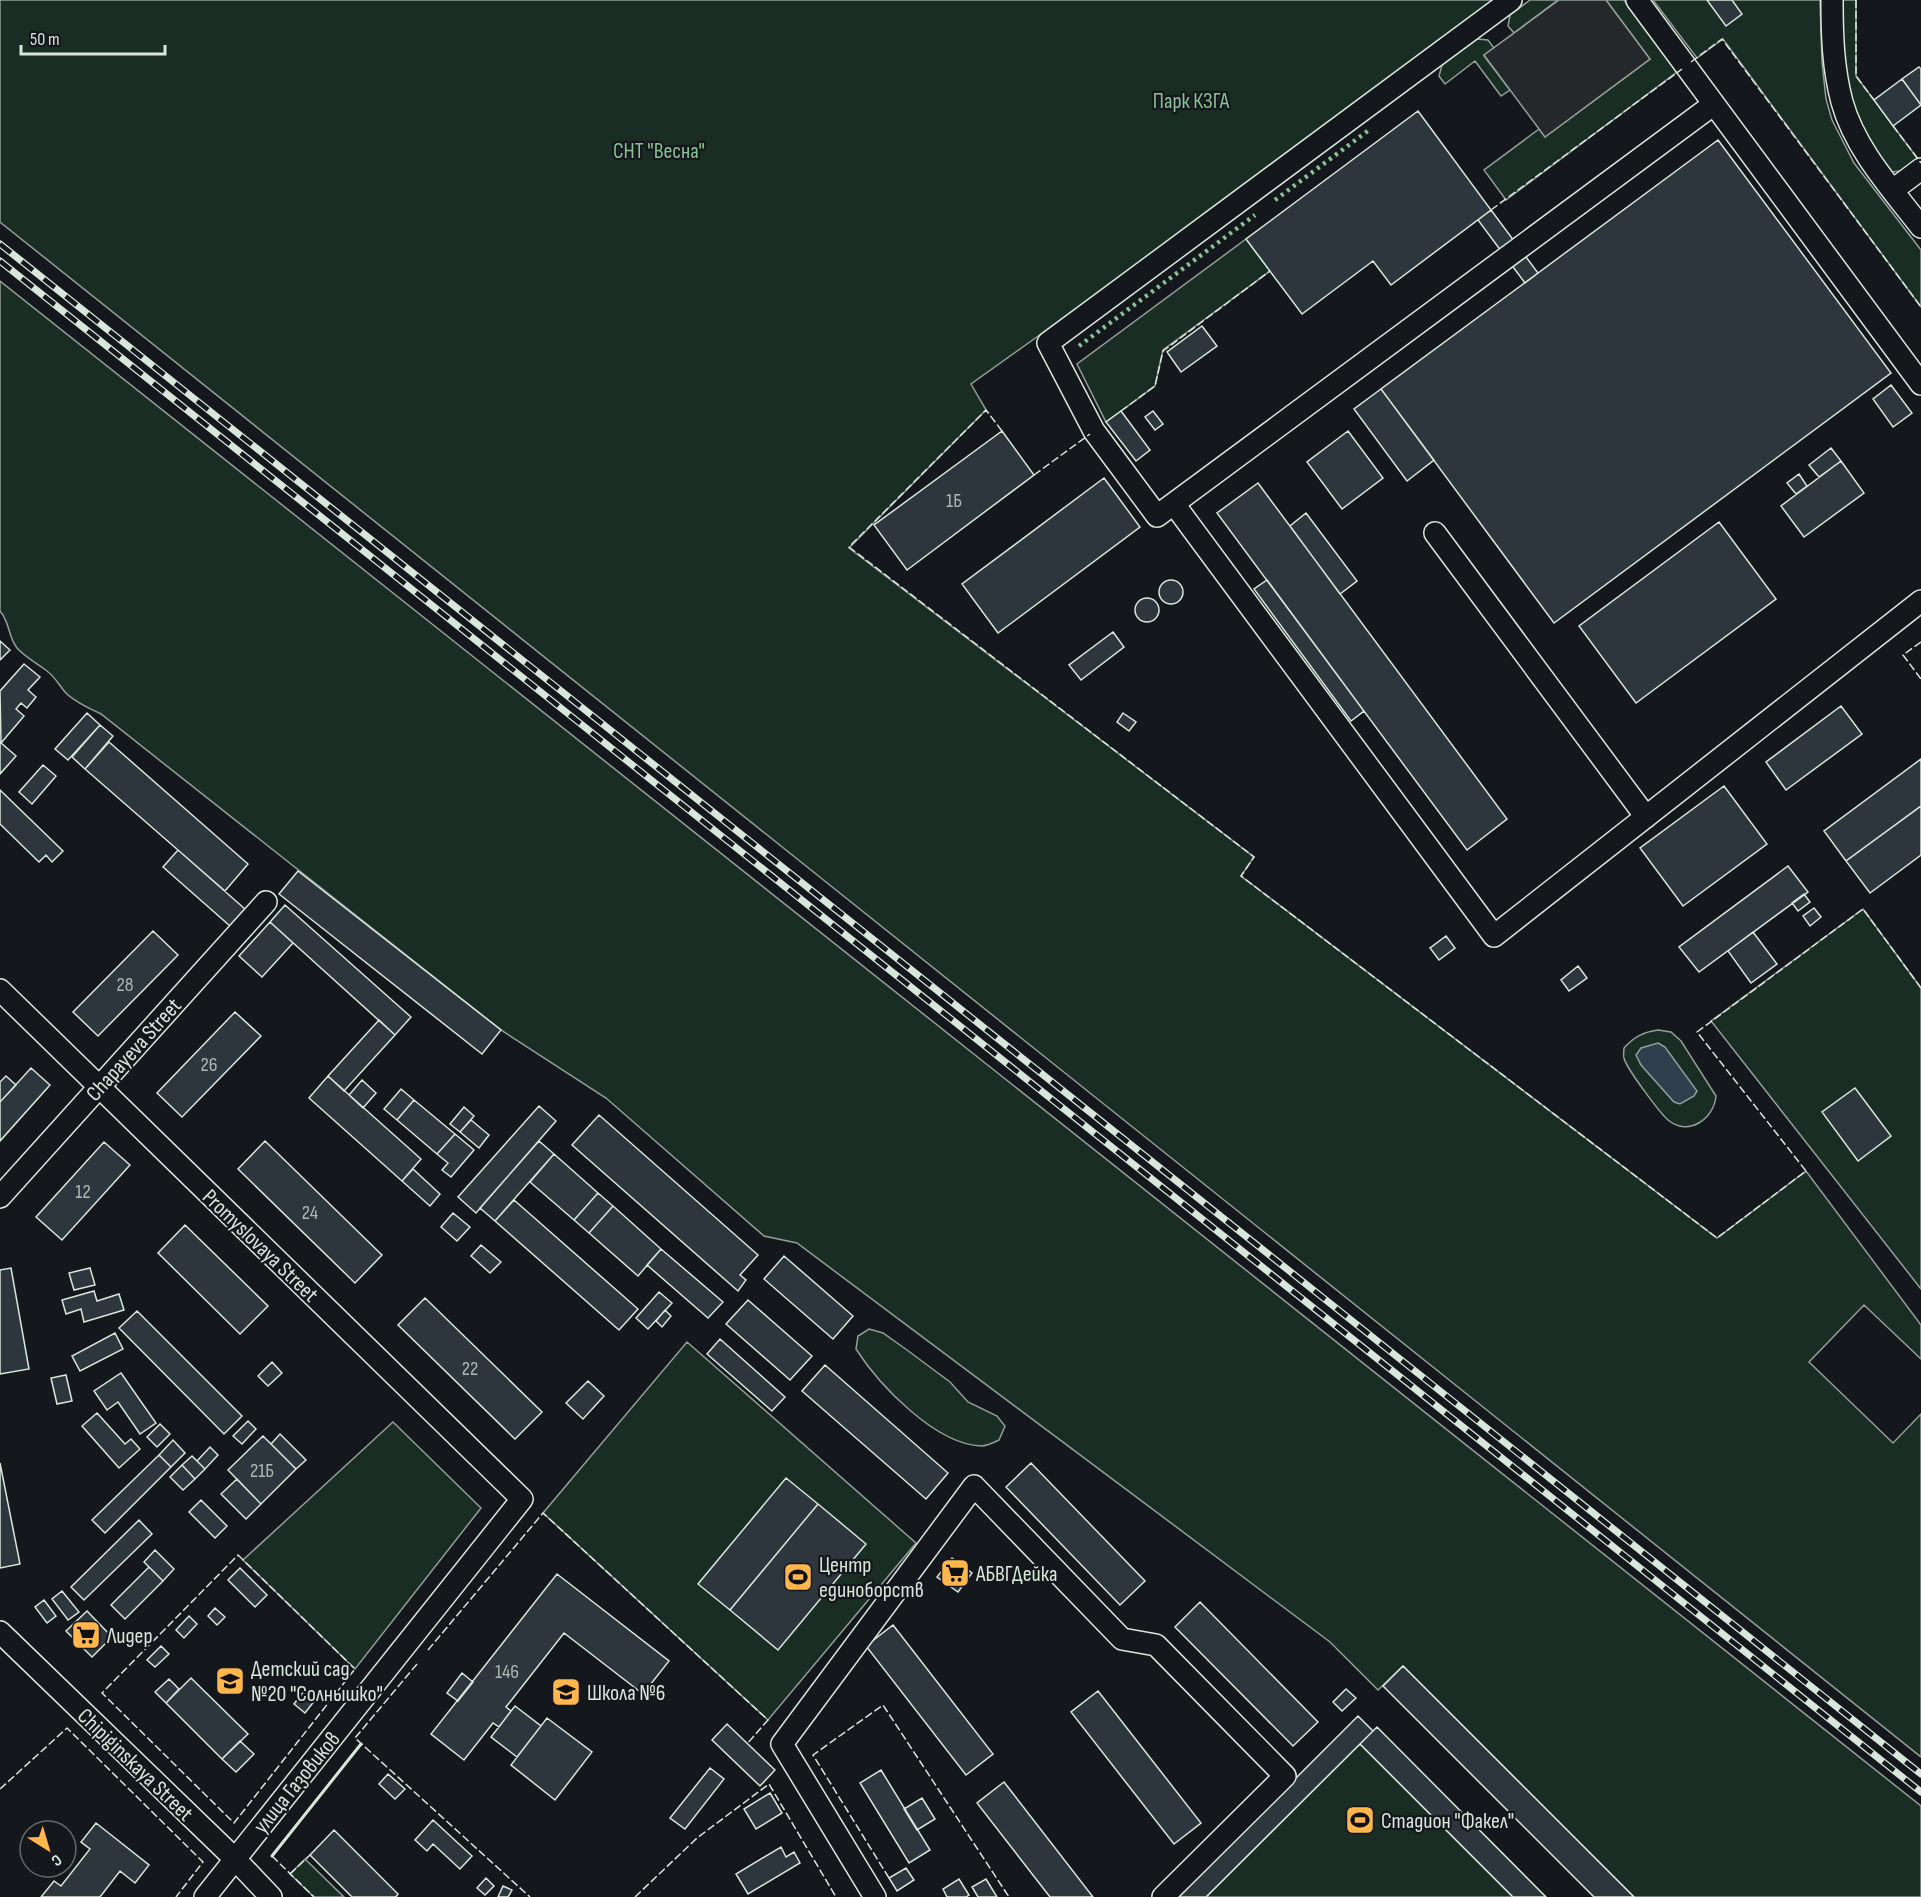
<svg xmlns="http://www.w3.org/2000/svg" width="1921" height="1897" viewBox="0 0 1921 1897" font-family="'Sofia Sans Condensed',sans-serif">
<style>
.green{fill:#1a2d24;stroke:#939e99;stroke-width:1.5}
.parking{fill:#24282b;stroke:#939e99;stroke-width:1.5}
.water{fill:#2f3f4d;stroke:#939e99;stroke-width:1.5}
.building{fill:#2c363c;stroke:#d8e6dc;stroke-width:1.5}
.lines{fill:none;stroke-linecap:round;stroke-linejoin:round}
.minor-casing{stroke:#d8e6dc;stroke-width:24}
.minor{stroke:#14181c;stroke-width:21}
.rail-casing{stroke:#d8e6dc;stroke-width:7}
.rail{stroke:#14181c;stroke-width:4.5;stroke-dasharray:14;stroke-linecap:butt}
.hedge{stroke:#8ac095;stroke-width:4.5;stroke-dasharray:3 4.5;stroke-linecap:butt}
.fence{stroke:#d8e6dc;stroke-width:1.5;stroke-dasharray:8 3;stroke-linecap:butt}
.wall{stroke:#d8e6dc;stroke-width:3}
.labels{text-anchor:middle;stroke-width:4.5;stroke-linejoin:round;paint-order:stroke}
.number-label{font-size:20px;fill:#adbab4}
.park-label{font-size:22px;fill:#8ac095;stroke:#14181c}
.street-label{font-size:22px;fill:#d8e6dc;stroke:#14181c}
.poi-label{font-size:22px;fill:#d8e6dc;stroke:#14181c;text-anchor:start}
</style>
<rect width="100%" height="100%" fill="#14181c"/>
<path class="green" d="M0 0H1493L1090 299 971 384 986 410 849 548 1254 857 1241 876 1717 1238 1806 1171 1921 1325V1359L1864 1305 1809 1362 1893 1443 1921 1414V1757L0 222Z
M1530 0H1558L1514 33 1508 26 1510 15Z
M1606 0H1624L1677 72 1506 200 1484 170 1539 129 1545 137 1650 59Z
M1653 0H1820L1822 62 1826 99 1832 120 1854 163 1921 250V307L1723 39 1697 58Z
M1842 0H1856V76L1918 159 1902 171 1890 172C1865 138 1844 100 1842 57 1841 38 1842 19 1842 0Z
M1477 39 1488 40 1494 48 1484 56 1510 90 1501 96 1475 61 1445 84 1439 76 1442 65Z
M1246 239 1270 271 1163 350 1155 386 1106 422 1077 364Z
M0 281 1921 1806V1897H1634L1403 1666 1378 1690 1330 1642 797 1243 764 1236 606 1098 501 1030 101 714C89 708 74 702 65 692 59 685 55 677 47 671 37 663 26 658 17 648 8 637 10 622 0 611Z
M1863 909 1921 988V1289L1711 1021Z
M1658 1030 1671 1032 1681 1041 1716 1096C1714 1119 1688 1137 1668 1120 1660 1113 1626 1068 1624 1058 1623 1057 1624 1050 1624 1048 1634 1037 1643 1032 1658 1030Z
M869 1329 883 1333 907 1350 950 1382 968 1402 997 1416 1005 1426 999 1440C993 1443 987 1446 981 1446 935 1444 879 1385 856 1349L858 1336Z
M687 1342 916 1543 768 1720 543 1513Z
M393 1422 481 1508 355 1669 243 1560Z
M1360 1744 1513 1897H1206Z
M305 1859 344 1897H314L290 1874Z"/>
<path class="parking" d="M1559 0H1606L1650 59 1545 137 1484 55Z"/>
<path class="water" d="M1658 1043 1665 1047 1697 1091 1694 1096 1680 1104 1674 1102 1641 1065 1636 1055 1641 1048Z"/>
<path class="building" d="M1707 0H1732L1742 14 1726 26Z
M1919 67 1921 69V105L1902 79Z
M1902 79 1921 105 1893 126 1874 100Z
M1418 111 1491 210 1391 285 1373 261 1302 314 1246 239Z
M1718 140 1891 373 1554 623 1381 389Z
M1491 210 1538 273 1525 283 1478 220Z
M1202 326 1217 346 1181 372 1167 352Z
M1891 385 1912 413 1893 427 1873 399Z
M1381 389 1434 460 1407 481 1354 409Z
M1121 411 1150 450 1136 461 1106 422Z
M1153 411 1163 424 1155 430 1145 417Z
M1002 431 1034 475 907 570 874 525Z
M1348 431 1383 478 1342 509 1307 462Z
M1831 448 1841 461 1819 477 1809 465Z
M1841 461 1864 493 1804 537 1781 506Z
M1799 474 1807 486 1796 494 1787 483Z
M1104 478 1140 527 998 633 962 584Z
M1258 483 1507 819 1467 850 1217 513Z
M1306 513 1357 581 1340 594 1290 526Z
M1719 522 1776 599 1636 703 1579 626Z
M1159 592a12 12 0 1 1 24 0a12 12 0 1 1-24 0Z
M1267 580 1364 711 1351 721 1254 589Z
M1135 610a12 12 0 1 1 24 0a12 12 0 1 1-24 0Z
M1113 632 1124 647 1081 680 1069 665Z
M0 641 10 650 0 660Z
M24 664 40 677 28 690 36 697 27 708 21 703 16 709 24 716 1 743 0 691Z
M1841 706 1862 734 1786 790 1766 762Z
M87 713 100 725 68 760 55 749Z
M1123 713 1136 722 1129 731 1117 722Z
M100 725 113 736 85 769 72 757Z
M0 742 16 756 0 774Z
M109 742 248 864 225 891 85 769Z
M1921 759V806L1846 861 1824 831Z
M43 765 56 776 32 804 19 792Z
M1724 786 1767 844 1683 906 1640 848Z
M0 790 63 851 52 862 46 855 39 862 0 824Z
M1921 806V855L1870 893 1846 861Z
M178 850 245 909 230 926 163 867Z
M1788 866 1808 892 1699 972 1679 947Z
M298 871 501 1030 482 1054 279 894Z
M1804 894 1810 902 1798 911 1792 903Z
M285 905 411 1017 395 1035 270 922Z
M1814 908 1821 917 1810 926 1803 916Z
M270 922 293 943 262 977 239 956Z
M153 931 178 955 98 1036 73 1012Z
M1753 932 1777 964 1751 983 1728 951Z
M1446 936 1455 948 1439 960 1430 948Z
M1578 966 1587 978 1569 991 1561 980Z
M235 1012 261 1036 182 1117 157 1093Z
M379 1020 395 1035 344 1091 328 1076Z
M31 1068 50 1085 0 1141V1102Z
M6 1076 16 1085 0 1102V1082Z
M328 1076 421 1159 402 1181 309 1098Z
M362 1080 376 1093 363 1108 349 1095Z
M1855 1088 1891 1136 1858 1161 1822 1112Z
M401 1089 414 1100 397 1120 384 1109Z
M414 1100 455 1134 437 1154 397 1120Z
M539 1106 556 1121 476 1213 458 1197Z
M464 1107 474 1116 460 1132 450 1124Z
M599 1115 758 1255 740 1275 746 1280 738 1291 572 1145Z
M471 1120 489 1135 479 1148 460 1132Z
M455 1134 474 1150 451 1177 442 1170 448 1163 437 1154Z
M265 1141 382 1255 355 1283 238 1169Z
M539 1141 554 1154 495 1221 480 1208Z
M104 1142 130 1165 62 1240 36 1217Z
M554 1154 598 1193 574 1220 530 1182Z
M413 1169 440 1194 430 1206 402 1181Z
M598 1193 613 1206 589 1233 574 1220Z
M514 1200 638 1309 619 1330 495 1221Z
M613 1206 661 1249 638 1276 589 1233Z
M453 1213 470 1227 457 1241 441 1227Z
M185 1225 268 1306 240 1334 158 1253Z
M481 1245 501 1262 490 1273 471 1256Z
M661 1249 723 1302 708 1318 647 1265Z
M784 1256 853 1316 833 1339 764 1279Z
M11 1268 29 1369 0 1374V1270Z
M90 1268 95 1285 74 1290 69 1273Z
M94 1291 97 1301 119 1294 124 1310 84 1322 81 1309 66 1314 62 1300Z
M659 1292 672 1303 648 1329 636 1318Z
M425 1298 542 1412 515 1439 398 1325Z
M748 1300 812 1356 790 1380 726 1324Z
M665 1310 671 1316 662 1327 656 1321Z
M137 1311 242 1416 224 1434 119 1328Z
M115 1333 123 1349 80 1371 72 1356Z
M720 1339 785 1397 772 1411 707 1354Z
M272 1362 282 1373 268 1386 258 1376Z
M825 1365 948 1473 926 1499 802 1391Z
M121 1373 156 1423 140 1434 118 1402 107 1410 94 1391Z
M66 1375 72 1401 57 1404 51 1378Z
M588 1381 604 1396 583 1419 566 1403Z
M97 1413 125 1444 131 1439 140 1449 119 1468 82 1426Z
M248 1421 256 1429 242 1444 233 1436Z
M160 1424 170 1434 157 1447 147 1437Z
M280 1434 306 1460 296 1469 271 1444Z
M263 1436 296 1469 261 1504 228 1470Z
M173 1440 185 1453 171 1467 159 1455Z
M210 1447 218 1455 205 1469 197 1461Z
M159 1455 171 1467 105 1533 92 1520Z
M192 1456 205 1469 195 1479 182 1465Z
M0 1463 20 1564 0 1568Z
M1031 1463 1145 1581 1120 1605 1006 1487Z
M182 1465 195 1479 183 1490 170 1477Z
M786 1478 818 1504 730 1610 698 1584Z
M237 1479 261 1504 246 1519 221 1494Z
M201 1500 227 1526 215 1538 189 1512Z
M818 1504 866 1544 778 1650 730 1610Z
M139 1520 152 1534 84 1600 71 1587Z
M155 1550 174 1569 163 1581 144 1562Z
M952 1558 972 1573 958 1592 937 1577Z
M149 1567 163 1581 125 1619 111 1605Z
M240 1568 267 1595 255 1607 228 1580Z
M557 1574 669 1661 643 1694 564 1633 506 1707 511 1711 499 1727 493 1723 464 1760 431 1734Z
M62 1591 79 1612 68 1620 52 1599Z
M44 1600 56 1616 47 1623 35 1607Z
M1200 1602 1318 1722 1293 1746 1175 1627Z
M215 1608 225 1617 217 1625 208 1616Z
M87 1611 112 1637 92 1657 66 1631Z
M189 1616 197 1624 184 1638 176 1630Z
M893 1625 993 1754 966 1775 866 1646Z
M161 1646 169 1654 155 1667 147 1660Z
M1403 1666 1634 1897H1594L1383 1686Z
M462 1673 473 1682 458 1701 447 1693Z
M191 1678 248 1734 222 1759 166 1703Z
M169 1679 179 1689 166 1703 155 1692Z
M1346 1689 1356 1698 1342 1711 1333 1702Z
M304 1691 315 1700 305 1713 294 1704Z
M1098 1691 1201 1823 1174 1844 1071 1712Z
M515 1706 541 1726 517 1757 491 1737Z
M1358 1716 1373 1731 1206 1897H1177Z
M547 1718 592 1752 555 1800 511 1765Z
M727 1724 775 1770 760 1786 712 1740Z
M1377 1727 1546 1897H1513L1360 1744Z
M240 1741 254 1754 236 1772 222 1759Z
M710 1768 724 1779 685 1829 670 1818Z
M881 1770 930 1850 909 1863 860 1783Z
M388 1774 405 1789 395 1799 379 1784Z
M1004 1782 1093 1897H1050L977 1803Z
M770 1793 782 1813 756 1829 744 1809Z
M922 1798 935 1819 917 1830 904 1809Z
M433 1820 472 1856 460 1869 433 1844 427 1851 415 1840Z
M96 1823 149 1865 135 1883 120 1871 100 1897H41L54 1881 61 1886 90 1849 81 1842Z
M334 1830 398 1894 396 1897H352L310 1855Z
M781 1847 786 1857 794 1852 800 1863 748 1894 736 1874Z
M906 1868 914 1880 897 1891 889 1878Z
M486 1878 494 1886 485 1895 477 1888Z
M959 1879 969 1895 966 1897H947L943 1889Z
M986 1879 997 1897H978L972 1887Z
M503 1886 512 1890 508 1897H498Z"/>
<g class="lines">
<g class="minor-casing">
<path id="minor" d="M1511 0 1048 343 1094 431 1157 516 1714 104
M1637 0 1921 384
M1832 0C1832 35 1833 68 1842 102 1855 149 1891 188 1921 227
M1893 190 1921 169
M1174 504 1494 936 1921 601
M1435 533 1646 817
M0 990 522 1499 205 1897
M0 1197 266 902
M0 1632 235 1859 271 1897
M875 1897 782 1744 974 1486 1122 1639 1156 1645 1285 1776 1163 1897"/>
</g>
<use href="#minor" class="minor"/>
<g class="rail-casing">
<path id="rail" d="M0 244 1921 1774
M0 261 1921 1792"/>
</g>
<use href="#rail" class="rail"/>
<path class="hedge" d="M1275 200 1369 130
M1079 346 1255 215"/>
<path class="fence" d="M1856 0V76L1874 100
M1691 62 1722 39 1921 307
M1893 126 1921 163
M1491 210 1682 69
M1121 411 1155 386 1163 351 1270 271
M1002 431 986 410 849 547 1254 857 1241 876 1717 1238 1806 1171 1697 1032 1863 909 1921 988
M1034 475 1090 434
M1921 642 1903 655 1921 679
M238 1555 355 1669 234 1823 102 1693Z
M428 1650 543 1513 768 1720 747 1744
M417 1664 355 1738 530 1897
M0 1789 67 1728 203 1862 176 1897
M272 1856 314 1897
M290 1874 310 1855
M889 1878 813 1755 883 1705 1009 1897
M635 1897 697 1838 769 1784 836 1897"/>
<path class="wall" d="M272 1856 361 1744"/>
</g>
<defs>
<g id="supermarket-square" transform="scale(1.5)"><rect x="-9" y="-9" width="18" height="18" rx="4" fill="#ffb74d" stroke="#14181c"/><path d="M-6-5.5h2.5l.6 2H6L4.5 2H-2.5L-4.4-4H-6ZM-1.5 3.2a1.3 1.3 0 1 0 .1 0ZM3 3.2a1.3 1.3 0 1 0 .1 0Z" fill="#111"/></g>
<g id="stadium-square" transform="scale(1.5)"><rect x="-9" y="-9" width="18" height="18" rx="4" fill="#ffb74d" stroke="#14181c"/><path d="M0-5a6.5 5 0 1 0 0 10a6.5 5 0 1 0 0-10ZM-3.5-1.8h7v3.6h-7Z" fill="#111"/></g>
<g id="school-square" transform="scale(1.5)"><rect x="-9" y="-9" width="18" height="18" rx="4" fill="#ffb74d" stroke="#14181c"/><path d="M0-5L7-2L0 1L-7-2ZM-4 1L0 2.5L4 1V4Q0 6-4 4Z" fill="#111"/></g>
</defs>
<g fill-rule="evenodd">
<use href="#supermarket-square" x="955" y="1573"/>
<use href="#stadium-square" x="798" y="1577"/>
<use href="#supermarket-square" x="86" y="1635"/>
<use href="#school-square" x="230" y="1681"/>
<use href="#school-square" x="566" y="1692"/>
<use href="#stadium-square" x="1360" y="1820"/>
</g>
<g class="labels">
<g class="number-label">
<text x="954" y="507">1Б</text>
<text x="125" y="991">28</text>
<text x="209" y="1071">26</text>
<text x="83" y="1198">12</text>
<text x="310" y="1219">24</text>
<text x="470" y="1375">22</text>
<text x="262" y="1477">21Б</text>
<text x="507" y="1678">146</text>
</g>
<g class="park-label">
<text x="1191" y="108">Парк КЗГА</text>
<text x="659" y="158">СНТ "Весна"</text>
</g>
<g class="street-label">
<text transform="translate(133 1049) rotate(-48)" y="8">Chapayeva Street</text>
<text transform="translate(261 1245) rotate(44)" y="8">Promyslovaya Street</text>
<text transform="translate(136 1764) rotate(44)" y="8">Chipiginskaya Street</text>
<text transform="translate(296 1782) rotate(-51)" y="8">улица Газовиков</text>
</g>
<g class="poi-label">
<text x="819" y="1572">Центр<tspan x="819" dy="25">единоборств</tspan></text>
<text x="976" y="1581">АБВГДейка</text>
<text x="107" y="1643">Лидер</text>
<text x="251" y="1676">Детский сад<tspan x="251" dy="25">№20 "Солнышко"</tspan></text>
<text x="587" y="1700">Школа №6</text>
<text x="1381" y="1828">Стадион "Факел"</text>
</g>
</g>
<g transform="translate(48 1849) rotate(143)"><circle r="28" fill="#14181c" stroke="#626a69" stroke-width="1.5"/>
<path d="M0-4.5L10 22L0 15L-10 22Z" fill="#ffb74d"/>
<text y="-9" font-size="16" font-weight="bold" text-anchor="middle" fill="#d8e6dc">С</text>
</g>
<path d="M21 45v9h144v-9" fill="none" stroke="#d8e6dc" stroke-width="3"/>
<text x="30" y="45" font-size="18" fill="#d8e6dc" stroke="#14181c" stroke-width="4.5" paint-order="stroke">50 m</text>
</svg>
